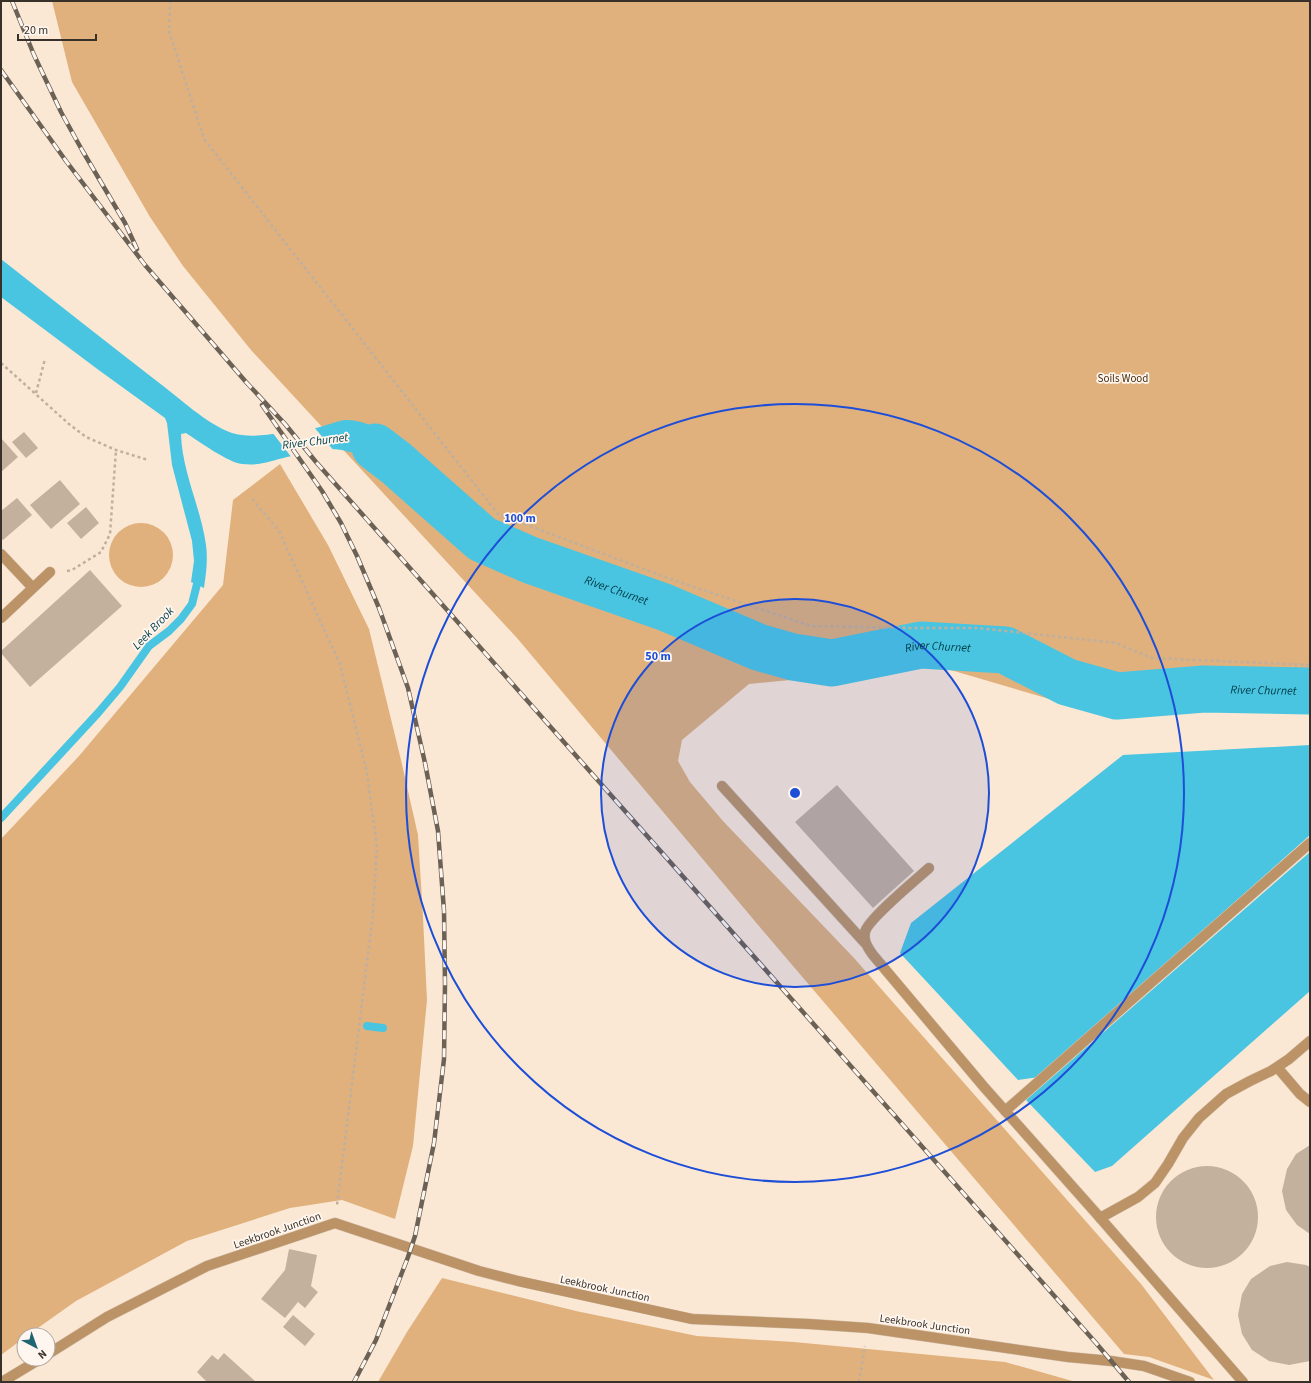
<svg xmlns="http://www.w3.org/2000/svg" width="1311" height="1383" viewBox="0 0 1311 1383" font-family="'Source Sans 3',sans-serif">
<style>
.green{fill:#e0b17d}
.water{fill:#49c5e1}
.pier{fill:#fbe8d4}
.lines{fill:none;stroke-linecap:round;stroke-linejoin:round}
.stream{stroke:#49c5e1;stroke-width:8}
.river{stroke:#49c5e1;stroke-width:47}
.building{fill:#c3b19d}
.lane-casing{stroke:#d4c3b2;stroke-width:11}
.street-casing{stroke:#d4c3b2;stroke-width:11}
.path{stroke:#beaf9f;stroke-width:2.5;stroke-dasharray:3 3;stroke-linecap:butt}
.lane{stroke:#bc9366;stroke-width:10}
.street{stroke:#bc9366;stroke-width:10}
.rail-casing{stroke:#6b6155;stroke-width:4.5}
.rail{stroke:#fff7ef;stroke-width:3;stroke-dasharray:9;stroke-linecap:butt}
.ring{fill:none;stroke:#1d4ed8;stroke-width:2}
.labels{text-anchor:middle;stroke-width:3.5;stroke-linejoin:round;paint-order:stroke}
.park-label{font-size:11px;fill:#462d0e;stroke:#fff7ef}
.street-label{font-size:11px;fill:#383129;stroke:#fff7ef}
.water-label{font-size:12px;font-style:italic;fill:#003c47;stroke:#fff7ef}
.centre{fill:#1d4ed8;stroke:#fff7ef;stroke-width:2}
.ring-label{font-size:12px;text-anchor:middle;font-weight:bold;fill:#1d4ed8;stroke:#fff7ef;stroke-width:3.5;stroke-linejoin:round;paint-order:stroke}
</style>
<rect width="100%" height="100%" fill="#fbe8d4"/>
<path class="green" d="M52 1H1310V708L1104 715 937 666 749 684 682 740 678 761 690 782 723 821 854 958 1141 1284 1214 1380 1149 1357 1124 1354 764 932 517 638 251 350 183 266 150 217 72 82Z
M280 464 328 545 369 629 401 760 418 835 423 917 427 1000 413 1146 395 1219 342 1200 290 1208 187 1241 76 1301 28 1335H24V1338L1 1355V839L79 756 223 585 233 500Z
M109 555a32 32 0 1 1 64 0a32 32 0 1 1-64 0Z
M442 1278 576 1311 697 1336 794 1342 1005 1362 1076 1382H378L407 1332Z"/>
<path class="water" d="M1 259C53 300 105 341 158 382 181 399 205 423 232 433 248 438 265 435 280 433 292 432 305 431 316 428 326 426 336 421 345 420 379 418 412 457 434 478L416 496C392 474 364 449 329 449 316 449 300 455 287 457 270 461 261 466 242 464 229 463 198 441 186 433L181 434C182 472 201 508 206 545 208 560 206 574 204 588L191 582 194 561 192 541 172 465 167 423 165 418 100 371 1 297Z
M1310 745V835L1039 1077 1018 1080 900 953 911 923 1123 755Z
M1310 852V991L1112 1166 1095 1172 1026 1100Z"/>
<path class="pier" d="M314 427 335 452 328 451 292 458 272 432Z"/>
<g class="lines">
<path class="stream" d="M1 818 98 713 120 687 149 646 169 631 181 619 192 604 199 576
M367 1026 383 1028"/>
<path class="river" id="s1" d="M375 447 396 463 482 539 530 560 664 607 758 647 793 657 832 663 921 645 1005 650 1067 682 1117 696 1204 689 1310 691"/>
</g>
<path class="building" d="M24 432 38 448 26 458 12 442Z
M1 438 18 457 1 472Z
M60 480 80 504 51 529 30 505Z
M17 498 32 515 3 540 1 538V511Z
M86 507 99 523 81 539 67 523Z
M90 570 122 606 30 687 1 653V651Z
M837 785 914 871 873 908 795 822Z
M1310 1145V1234L1297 1225 1286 1210 1282 1191 1287 1169 1296 1154Z
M1156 1217a51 51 0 1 1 102 0a51 51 0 1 1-102 0Z
M289 1249 317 1255 311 1286 318 1292 305 1308 298 1302 285 1318 261 1299 285 1270Z
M1287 1262 1306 1265 1310 1267V1361L1289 1365 1269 1361 1252 1350 1242 1334 1238 1315 1242 1294 1251 1279 1270 1266Z
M293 1315 315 1334 305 1346 283 1327Z
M224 1353 256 1382H207L197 1372 212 1355 218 1360Z"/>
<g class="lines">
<g class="lane-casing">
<path id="lane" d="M722 786 865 943
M929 868C917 879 868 919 865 932 863 941 868 948 873 955L984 1087 1095 1212 1243 1382
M1277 1067 1300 1094 1310 1102
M1005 1111 1310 843
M1100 1218 1138 1197 1155 1183 1168 1164 1183 1138 1199 1118 1226 1094 1250 1081 1271 1071 1289 1059 1310 1041"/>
</g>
<g class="street-casing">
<path id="street" d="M1 554 33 588
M1 618 50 572
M48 1354 107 1317 207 1266 335 1223 479 1271 518 1281 692 1319 809 1324 868 1328 1068 1357 1111 1361 1144 1366 1190 1382
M2 1382 40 1359"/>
</g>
<path class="path" d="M170 1 169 31 204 139 498 514 673 580 811 626 912 628H978L1116 643 1152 658 1310 665
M1 363 69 424 86 437 116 450 148 460
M36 393 45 359
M252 499 279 531 340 664 367 773 377 847 373 913 337 1205
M67 571 72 570 101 552 110 534 116 450
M859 1382 865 1346"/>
<use href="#lane" class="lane"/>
<use href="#street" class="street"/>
<g class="rail-casing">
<path id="rail" d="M12 1 34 55 61 112 82 150 125 223 137 249
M1 70 66 161 145 265 246 382 285 424 316 462 1096 1343 1129 1382
M262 405 322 491 341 523 357 556 379 608 408 688 425 763 438 831 444 911 445 984 444 1059 434 1143 415 1236 408 1257 376 1340 354 1382"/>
</g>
<use href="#rail" class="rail"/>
</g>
<circle cx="795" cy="793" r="194" fill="#1d4ed8" fill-opacity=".12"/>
<g class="ring">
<circle cx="795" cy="793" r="194"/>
<circle cx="795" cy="793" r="389"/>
</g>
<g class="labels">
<g class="park-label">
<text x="1123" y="382">Soils Wood</text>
</g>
<g class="street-label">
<text transform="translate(277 1230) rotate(-19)" y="4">Leekbrook Junction</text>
<text transform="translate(605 1288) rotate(12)" y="4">Leekbrook Junction</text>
<text transform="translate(925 1324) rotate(8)" y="4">Leekbrook Junction</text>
</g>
<g class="water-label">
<text transform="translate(315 441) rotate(-7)" y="4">River Churnet</text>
<text dy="4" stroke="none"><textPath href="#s1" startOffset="285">River Churnet</textPath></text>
<text transform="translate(153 628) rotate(-46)" y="4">Leek Brook</text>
<text dy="4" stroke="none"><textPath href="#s1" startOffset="621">River Churnet</textPath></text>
<text dy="4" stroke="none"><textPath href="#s1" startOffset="957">River Churnet</textPath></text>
</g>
</g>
<circle cx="795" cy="793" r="6" class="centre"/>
<g class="ring-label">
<text x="520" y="522">100 m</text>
<text x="658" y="660">50 m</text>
</g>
<rect width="1311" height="1383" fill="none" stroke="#383129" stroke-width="4"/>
<g transform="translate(36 1347) rotate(139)"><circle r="19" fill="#fff7ef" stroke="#afa8a0"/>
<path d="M0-3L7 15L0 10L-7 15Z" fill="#1f6675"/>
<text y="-6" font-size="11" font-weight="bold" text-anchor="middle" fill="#383129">N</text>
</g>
<path d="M18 34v6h78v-6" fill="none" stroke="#383129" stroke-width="2"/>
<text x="24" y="34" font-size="12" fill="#383129" stroke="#fff7ef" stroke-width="3" paint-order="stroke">20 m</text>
</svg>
